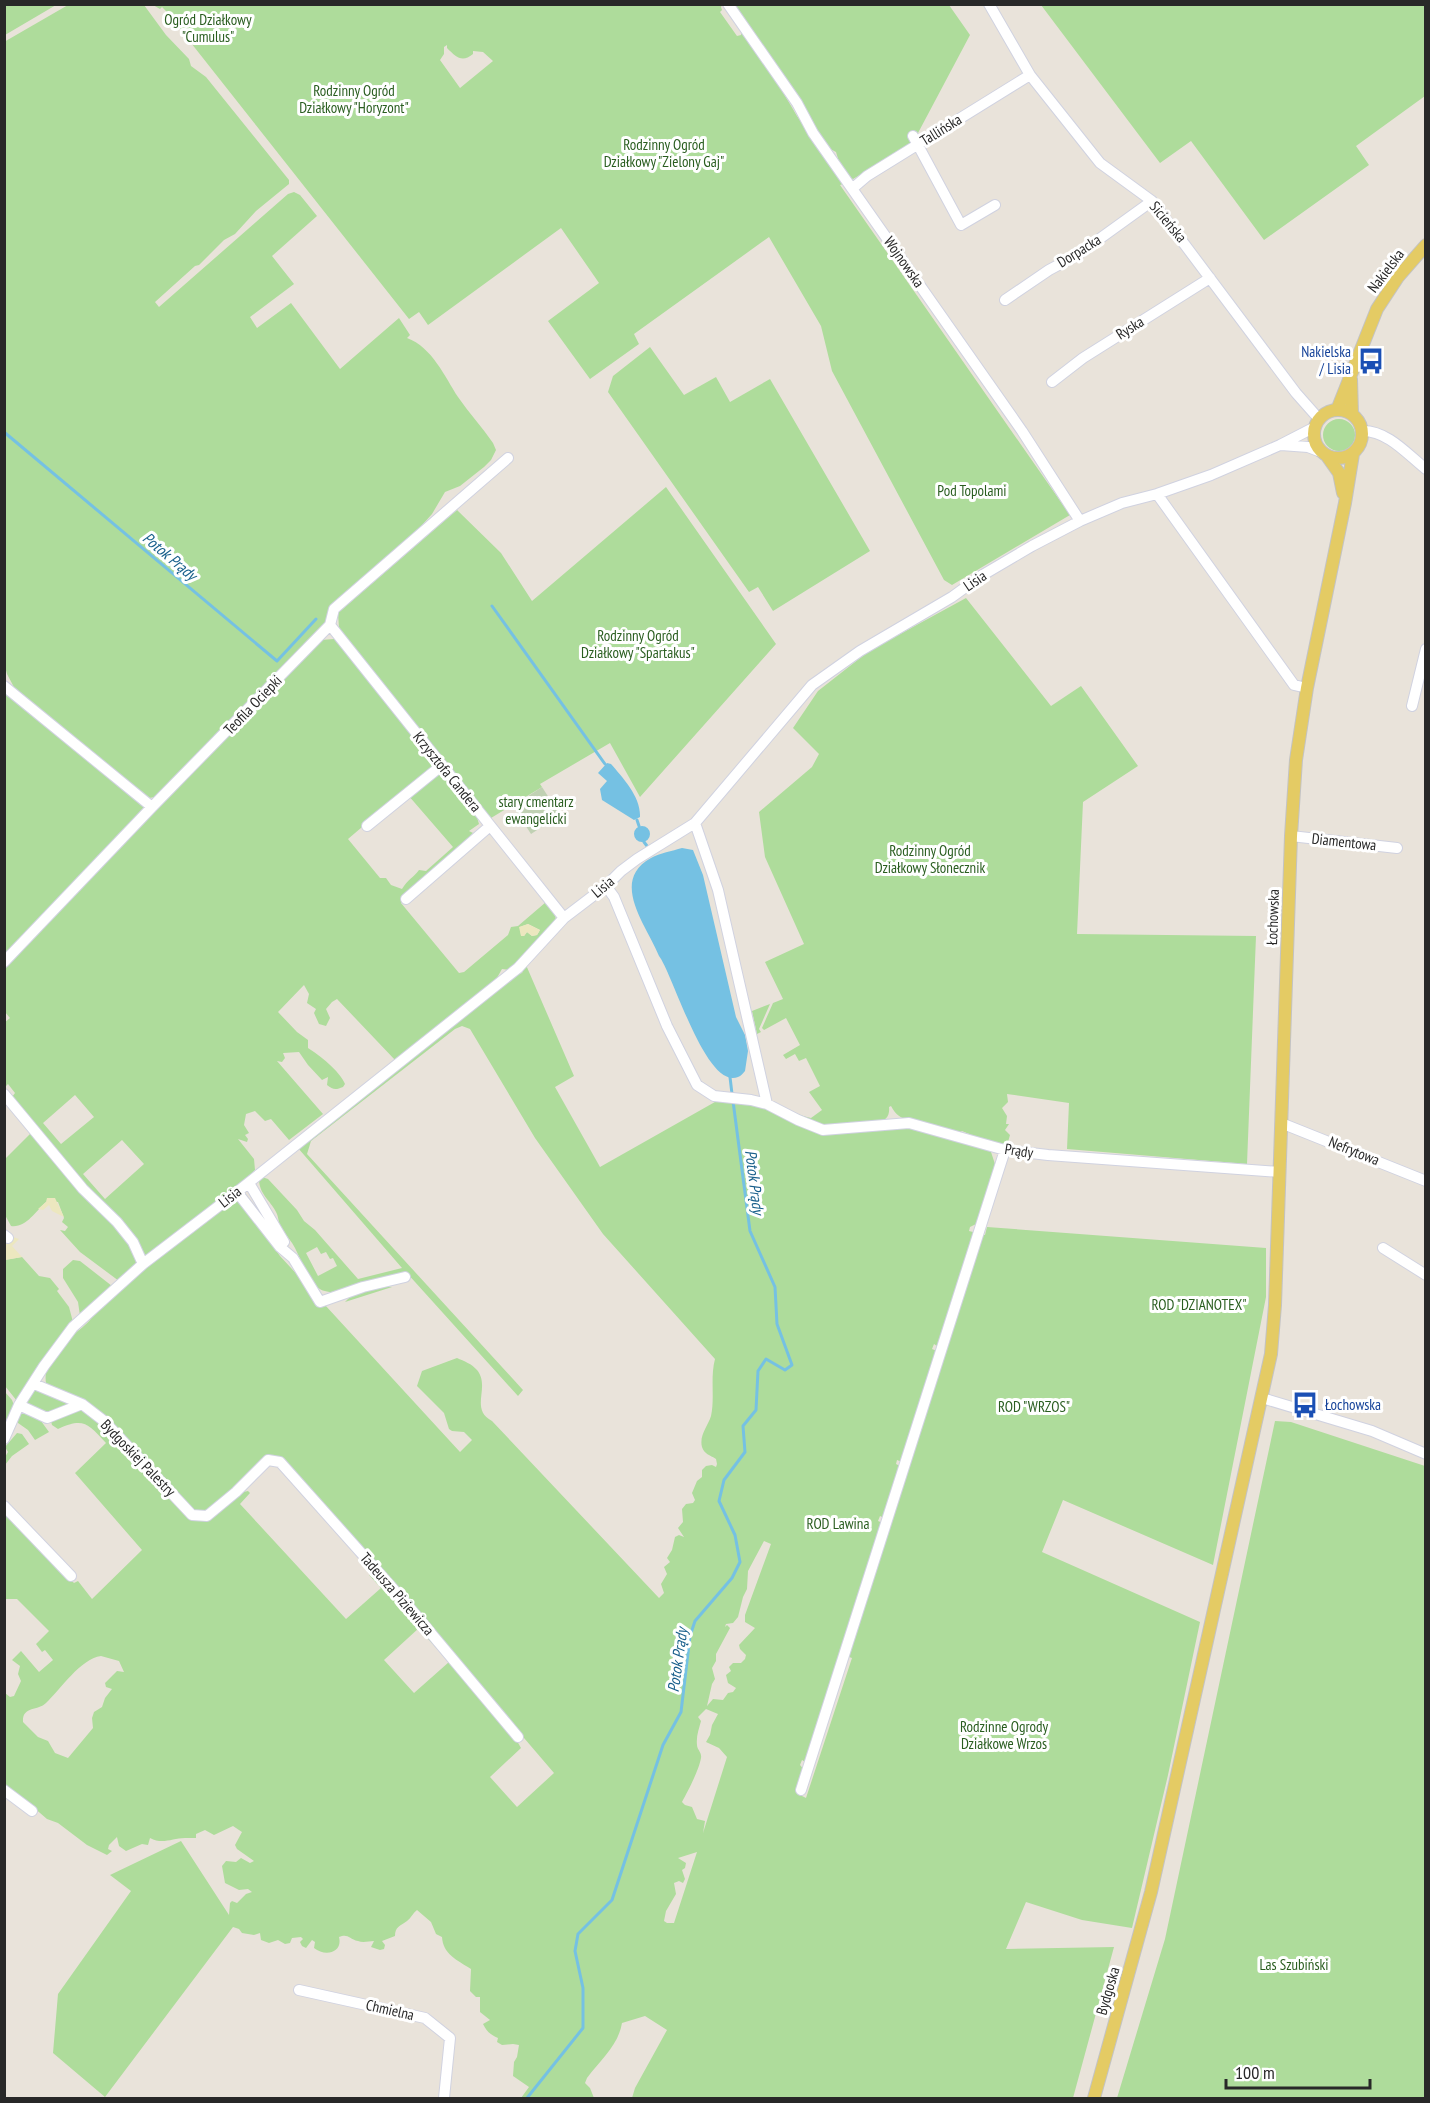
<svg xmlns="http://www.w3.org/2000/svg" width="1430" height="2103" viewBox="0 0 1430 2103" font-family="'PT Sans Narrow',sans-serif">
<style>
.green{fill:#aedc9b;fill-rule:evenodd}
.sand{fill:#ece7bf}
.cemetery{fill:#c0d1b3}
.water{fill:#75c1e3}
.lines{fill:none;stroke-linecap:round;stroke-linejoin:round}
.stream{stroke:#75c1e3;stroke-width:3}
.minor-casing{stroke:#d0d2e0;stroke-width:12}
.major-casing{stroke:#c3c3c3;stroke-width:14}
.minor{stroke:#fff;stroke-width:10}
.major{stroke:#e4cb64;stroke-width:12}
.labels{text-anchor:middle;stroke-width:6;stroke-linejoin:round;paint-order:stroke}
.park-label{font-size:15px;fill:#295d1f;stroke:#fff}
.street-label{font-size:15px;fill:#282828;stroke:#fff}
.transit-label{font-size:15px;fill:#164399;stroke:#fff;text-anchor:end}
.water-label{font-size:16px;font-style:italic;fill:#185f8b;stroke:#fff}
</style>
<rect width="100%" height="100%" fill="#e9e3da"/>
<path class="green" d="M5 4H56V5L5 35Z
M68 5H144L166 35 189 59 191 66 206 77 289 180V184L256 211 235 234 224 240 199 265 195 266 155 302 159 307 288 194 294 192 300 195 317 216 272 256 294 284 250 317 257 328 291 303 340 369 399 318 410 335 407 338C432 347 445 377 458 397 469 413 482 427 493 443L496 450 491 460 484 467 460 486 445 492 432 514 414 534 340 597 331 608 324 626 155 797 149 798 16 691 7 674 4 663V42Z
M153 5H722L721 7 722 10 720 12 737 36 741 35 742 31 767 65 797 116 846 183 840 185 1070 515 952 585 944 580 832 371 821 326 769 237 634 334 639 344 590 379 548 321 599 283 561 228 428 325 419 312 409 319 165 10 162 7 160 9ZM447 45V48C456 57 462 63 473 54V51L483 52 493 61 460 88 440 60 444 54V47Z
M730 5H949L970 35 918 133 910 139 911 145 853 179C842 174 839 162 836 152 818 143 813 130 808 112Z
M1041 5H1425V96L1356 146 1369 165 1264 240 1191 141 1160 163Z
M650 347 684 395 716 377 730 402 770 379 870 551 773 611 758 587 749 592 608 392 613 376Z
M1323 435a16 16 0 1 1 32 0a16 16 0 1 1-32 0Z
M666 487 776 644 640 797 610 743 540 784 542 787 491 818 339 628 338 613 457 510 501 553 532 601Z
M966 598 1051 706 1081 686 1138 766 1083 802 1077 934 1256 936 1247 1164 1067 1149 1069 1103 1007 1094 1008 1102 1002 1108 1007 1116 1006 1124H1009L1005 1130 1010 1135 1006 1149 1001 1151H995L988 1142 962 1131 959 1133 962 1136 991 1152 995 1164 978 1223 970 1227 969 1231 973 1232 974 1235 939 1345 937 1346 934 1344 932 1349 937 1351 902 1462 897 1460 896 1464 900 1466 884 1518 880 1516 878 1521 883 1523 809 1761 807 1763 802 1760 800 1765 805 1771 798 1794 806 1798 852 1658 849 1657 983 1235H985L987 1227 1266 1248V1297L1213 1565 1063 1500 1042 1552 1200 1622 1168 1775 1132 1928 1082 1920 1026 1902 1006 1949 1114 1947 1073 2098H632L635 2088 667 2030 645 2016 622 2023C618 2046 601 2059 587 2078L585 2083 590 2088 594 2098H521L529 2087 513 2076 514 2062 517 2057 519 2045 513 2044 502 2045 497 2042 498 2038C491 2035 487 2032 483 2024L490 2020 480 2012V1997H476L470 1991 471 1969C457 1960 443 1954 442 1937L436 1934 431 1922 417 1910C413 1913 411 1918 407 1921 400 1926 395 1927 395 1936L382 1941 385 1945 384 1949 380 1950 371 1947 374 1941C369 1941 363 1943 358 1941 349 1939 348 1933 339 1937 343 1953 325 1957 314 1948L315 1942 312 1940 306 1948 302 1946 300 1942 303 1939 301 1937 292 1938 290 1943 285 1944 278 1940 269 1943 261 1940 260 1933 254 1935 242 1933 239 1929 233 1927 105 2097 53 2053 58 1994 131 1891 110 1875 181 1841 229 1915 230 1903 232 1901 237 1903 246 1894 252 1892 248 1889 239 1890 225 1883 222 1866 226 1861 236 1862 241 1858 250 1863 254 1861 237 1849 235 1845 242 1832 233 1826 214 1835 205 1830 196 1834V1838C192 1838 189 1838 185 1838 172 1838 163 1845 150 1838L148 1845 142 1844 126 1851 119 1846 117 1837 109 1845 108 1849 112 1851 107 1855 87 1845 58 1823 47 1819 18 1794 5 1785V1693L10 1697 14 1696 21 1681 18 1674 20 1666 12 1660 21 1651 39 1672 53 1660 45 1650 42 1652 36 1644 49 1631 17 1599H5V1509L39 1549 74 1583 78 1581 92 1599 142 1550 75 1473 106 1443C88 1424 84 1417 58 1429L52 1425 51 1421C71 1409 75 1405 95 1418L192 1518 206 1520 239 1493 248 1491 250 1493 240 1504 346 1619 381 1588 369 1575C384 1578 407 1603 410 1618L419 1628 384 1660 414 1693 449 1662 428 1639 429 1637 444 1652 513 1734 521 1748 490 1777 517 1807 554 1773 332 1514 282 1461 271 1456C250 1468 225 1506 206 1511 197 1514 191 1509 185 1504L99 1412 46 1383C42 1357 68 1340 85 1325 92 1319 96 1311 103 1304 142 1265 188 1234 231 1200L219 1202 218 1208 214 1211 209 1210 144 1259 133 1237 83 1184 12 1097 15 1093 8 1084 5 1087 4 1023 10 1018 5 1012V969L147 818 321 640 334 639 343 647 436 764 348 839 380 878H386L391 885 402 889C408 879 413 878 419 870L426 871 453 847 408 795 438 774 444 775 476 814 479 824 469 831 473 833 443 864 411 889 401 903 459 973 464 972 508 935 511 927 518 926 546 902 555 914 556 921 548 933 510 970 502 969 494 983 396 1061 337 999 332 1002 326 1009 330 1018 326 1026 319 1024 314 1013 316 1009 307 1003 309 994 304 985 278 1012 297 1032 308 1040V1048C319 1055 340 1071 345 1084L343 1087C336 1090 333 1090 327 1085L328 1077 322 1080 308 1065 299 1052 283 1053 285 1058 282 1062 277 1061 323 1114 289 1140 271 1119 265 1121 255 1111 246 1114 244 1125 249 1133 245 1135 248 1139 247 1142 238 1139 254 1159 255 1170 243 1182 245 1184 241 1190 233 1189 235 1194 231 1199H239L280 1256 460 1452 472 1440 464 1432 452 1431 449 1429 444 1413 417 1386 422 1371 457 1358C464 1361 472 1364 477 1370 491 1387 469 1409 492 1421L659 1598 664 1593 661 1584 667 1574 664 1567 670 1562 667 1558 672 1550 675 1537 679 1535 684 1537 678 1528 683 1522 682 1509 686 1504 693 1503 695 1500 692 1493 697 1481 702 1477V1470L706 1466 712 1465 716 1467 717 1464 716 1459C710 1455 704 1454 702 1447 699 1435 708 1426 711 1416 715 1398 710 1378 715 1359L603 1234 535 1138 470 1029 462 1026 455 1029 311 1141 307 1154 523 1390 518 1396 406 1272 332 1292C325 1292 320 1290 315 1285 306 1275 301 1260 295 1248 292 1242 286 1235 282 1229 278 1224 279 1217 276 1212 270 1200 259 1194 259 1179L262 1177 268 1179 297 1210 304 1221 315 1230 358 1279 402 1268 298 1148 515 975 522 973 526 965 574 1076 555 1087 600 1167 722 1098C730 1099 757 1098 762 1100 767 1104 772 1109 778 1113L781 1109C792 1110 800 1116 811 1118L822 1110 809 1092 820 1086 806 1058 799 1061 795 1054 786 1059 783 1055 800 1045 786 1018 764 1030 762 1028 773 1003 783 999 765 962 804 944 765 857 759 812 812 767 819 754 793 728 818 691 869 651ZM528 924 540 930 537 935 532 936 527 932 524 936 521 935 520 927ZM75 1095 94 1117 61 1144 43 1123ZM891 1106C900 1124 915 1119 931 1125L921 1132C919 1130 917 1127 915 1126 910 1123 847 1130 841 1133L838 1130 821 1131 799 1122V1118L830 1128 877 1123C886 1121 890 1116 889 1107ZM122 1140 144 1164 105 1199 83 1174ZM317 1247 321 1254 326 1252 330 1259 333 1258 337 1266 318 1276 306 1253ZM764 1541 771 1544 745 1615V1622L755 1628 739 1645 740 1649 746 1655 745 1659 741 1663H733L729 1667 731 1671 726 1675 728 1683 736 1688 733 1692 728 1693 723 1700 713 1699 707 1706 712 1684 715 1679 712 1668 716 1661V1654L730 1628 727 1625 725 1627 726 1624 733 1623 738 1617 743 1597 747 1589 748 1571ZM101 1656 119 1661 124 1672 117 1671 105 1683 106 1687 112 1689 105 1698 102 1707 94 1712 92 1718 93 1728 68 1758 55 1753 48 1741 38 1737 23 1722C22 1706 38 1711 46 1703 61 1689 80 1659 101 1656ZM706 1709 718 1714 712 1725 710 1735 706 1742 719 1748 727 1757 703 1833 705 1821 697 1819 692 1807 685 1805 682 1802C688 1791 699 1770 701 1758 702 1752 697 1750 697 1745 696 1736 699 1729 701 1721L698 1717ZM697 1852 674 1923H667L664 1921 666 1911 676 1894 674 1883 679 1881 683 1883 685 1879 682 1870 685 1868 686 1863 678 1858Z
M4 691 144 805 141 815 4 959Z
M770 1004 759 1029 761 1032 757 1034 752 1011Z
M27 1127 125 1236 138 1263 119 1281 80 1252 60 1230 65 1231 68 1227 62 1222 64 1218 58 1202H46C35 1212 26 1228 11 1226L5 1215V1159L30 1134Z
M22 1257 39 1276 50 1278 59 1289 57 1291 69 1307 73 1322 17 1401 5 1386V1260Z
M73 1260 80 1261 112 1286 80 1316 78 1302 63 1278V1269Z
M384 1286 392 1287 345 1302 353 1294Z
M37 1390 72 1405 49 1414 28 1406 27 1401 32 1392Z
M5 1392 12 1400 15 1408 5 1427Z
M22 1411 41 1421 49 1432 35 1440 28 1430 18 1423V1415Z
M1275 1421 1291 1422 1425 1466V2098H1117L1165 1939Z
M17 1433 22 1434 29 1444 12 1456 5 1465V1457L8 1452 5 1447Z"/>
<path class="sand" d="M528 924 540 930 537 935 532 936 527 932 524 936H521L519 927Z
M47 1198H55L64 1217 52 1211 49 1205 43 1210 38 1209 46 1202Z
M13 1237 19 1239 12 1246 22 1257 5 1260 4 1240 7 1243Z"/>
<path class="cemetery" d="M542 787 560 815 531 834 513 806Z"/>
<path class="water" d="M607 763 611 764C623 778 641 797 640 817L634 820 602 800 600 789 607 781 598 773Z
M634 834a8 8 0 1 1 16 0a8 8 0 1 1-16 0Z
M682 848 693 850 703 875 736 1017 745 1035 748 1051 745 1071C743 1073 741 1076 738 1077 706 1090 673 974 659 956 647 926 609 881 651 858 660 853 672 851 682 848Z"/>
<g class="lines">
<path class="stream" d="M4 432 277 661 316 619
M492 606 605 764
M637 820 639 826
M644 842 647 846
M730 1077 732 1094
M527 2098 583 2028V1988L575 1951 578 1934 612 1900 663 1745 681 1712 690 1636 695 1621 732 1578 740 1562 735 1535 719 1501 724 1480 745 1452 743 1426 756 1410 758 1371 766 1359 785 1370 792 1365 777 1324 775 1287 750 1231 733 1101"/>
<g class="minor-casing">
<path id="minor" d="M728 4 797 103 813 133 1022 431 1080 521
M989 4 1030 75 1100 163 1152 201 1296 393 1319 419
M913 136 961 225 995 205
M853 188 867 176 1030 75
M1005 300 1049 270 1077 255 1152 201
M1052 382 1083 358 1210 278
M1363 431C1388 431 1407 454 1426 469
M1281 445 1308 447 1321 452
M1157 494 1294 685 1307 688
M330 625 564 918
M4 686 152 807
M1412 706 1426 649
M695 823 718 890 767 1104 798 1120 823 1130 909 1123 1005 1150 1048 1155 1280 1172
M367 826 441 766
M1291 836 1397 848
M606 886 614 897 667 1026 697 1085 714 1096 751 1100 767 1104
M406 899 490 826
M4 962 152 807 330 625 334 609 508 458
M4 1094 83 1189 117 1222 133 1242 143 1264
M1281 1123 1426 1181
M249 1183 284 1242
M237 1192 280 1247 293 1258 320 1302 363 1287 405 1277
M4 1235 8 1238
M1383 1248 1426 1275
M34 1384 82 1404 104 1421 192 1515 207 1516 236 1492 268 1460 280 1462 404 1601 518 1737
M1262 1398 1372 1431 1426 1454
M19 1405 47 1418 82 1404
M4 1439 19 1405 44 1366 73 1327 143 1264 237 1192 518 968 564 918 606 886 621 871 637 859 695 823 812 685 860 651 952 597 981 576 1032 546 1080 521 1122 503 1157 494 1211 475 1280 445 1315 427
M4 1506 71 1576
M4 1790 32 1811
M801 1790 1005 1150
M299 1990 425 2018 450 2038 444 2098"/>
</g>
<g class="major-casing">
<path id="major" d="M1351 379 1352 414
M1314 434a24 24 0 1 1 48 0a24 24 0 1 1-48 0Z
M1337 410 1377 309 1398 277 1426 245
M1327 456 1339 473 1343 493
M1094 2098 1151 1892 1271 1354 1275 1305 1291 836 1296 760 1307 688 1345 503 1353 454"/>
</g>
<use href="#minor" class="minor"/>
<use href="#major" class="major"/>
</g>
<defs>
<g id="bus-bare" transform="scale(2.07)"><path d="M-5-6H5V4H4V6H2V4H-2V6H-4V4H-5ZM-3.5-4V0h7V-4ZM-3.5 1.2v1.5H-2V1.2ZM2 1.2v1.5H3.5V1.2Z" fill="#1a4fb4" stroke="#fff" stroke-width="2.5" paint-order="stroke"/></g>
</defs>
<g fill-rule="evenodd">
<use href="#bus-bare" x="1371" y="361"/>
<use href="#bus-bare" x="1305" y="1405"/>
</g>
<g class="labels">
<g class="park-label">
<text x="208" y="25">Ogród Działkowy<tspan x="208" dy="17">"Cumulus"</tspan></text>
<text x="354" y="96">Rodzinny Ogród<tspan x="354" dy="17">Działkowy "Horyzont"</tspan></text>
<text x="664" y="150">Rodzinny Ogród<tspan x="664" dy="17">Działkowy "Zielony Gaj"</tspan></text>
<text x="972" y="496">Pod Topolami</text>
<text x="638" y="641">Rodzinny Ogród<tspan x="638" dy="17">Działkowy "Spartakus"</tspan></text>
<text x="536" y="807">stary cmentarz<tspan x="536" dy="17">ewangelicki</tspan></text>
<text x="930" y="856">Rodzinny Ogród<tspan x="930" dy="17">Działkowy Słonecznik</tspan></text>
<text x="1199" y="1310">ROD "DZIANOTEX"</text>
<text x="1034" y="1412">ROD "WRZOS"</text>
<text x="838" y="1529">ROD Lawina</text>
<text x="1004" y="1732">Rodzinne Ogrody<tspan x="1004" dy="17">Działkowe Wrzos</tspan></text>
<text x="1294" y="1970">Las Szubiński</text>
</g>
<g class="street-label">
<text transform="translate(941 130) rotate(-32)" y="5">Tallińska</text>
<text transform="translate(1168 222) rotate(50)" y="5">Sicieńska</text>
<text transform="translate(1079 251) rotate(-32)" y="5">Dorpacka</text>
<text transform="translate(904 262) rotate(55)" y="5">Wojnowska</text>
<text transform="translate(1386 271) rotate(-53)" y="5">Nakielska</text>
<text transform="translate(1130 328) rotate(-32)" y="5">Ryska</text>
<text transform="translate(975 581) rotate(-34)" y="5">Lisia</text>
<text transform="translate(253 705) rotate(-46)" y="5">Teofila Ociepki</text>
<text transform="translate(447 772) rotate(51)" y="5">Krzysztofa Candera</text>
<text transform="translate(1344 842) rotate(6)" y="5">Diamentowa</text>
<text transform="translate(603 887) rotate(-40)" y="5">Lisia</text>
<text transform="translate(1273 917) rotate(-88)" y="5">Łochowska</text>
<text transform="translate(1019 1151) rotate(9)" y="5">Prądy</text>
<text transform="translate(1354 1151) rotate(22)" y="5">Nefrytowa</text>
<text transform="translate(230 1197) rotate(-38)" y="5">Lisia</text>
<text transform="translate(138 1458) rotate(46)" y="5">Bydgoskiej Palestry</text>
<text transform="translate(397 1594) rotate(49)" y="5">Tadeusza Piziewicza</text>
<text transform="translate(1108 1991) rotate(-74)" y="5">Bydgoska</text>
<text transform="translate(390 2010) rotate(13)" y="5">Chmielna</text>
</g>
<g class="transit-label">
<text x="1351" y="357">Nakielska<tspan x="1351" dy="17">/ Lisia</tspan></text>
<text x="1325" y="1410" text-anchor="start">Łochowska</text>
</g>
<g class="water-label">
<text transform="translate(170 556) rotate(40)" y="6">Potok Prądy</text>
<text transform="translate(755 1182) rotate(83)" y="6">Potok Prądy</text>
<text transform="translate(677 1660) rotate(-82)" y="6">Potok Prądy</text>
</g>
</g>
<rect width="1430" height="2103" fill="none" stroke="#282828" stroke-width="12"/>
<path d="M1226 2079v9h144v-9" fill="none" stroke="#282828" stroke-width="3"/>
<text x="1235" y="2079" font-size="18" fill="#282828" stroke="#ffffff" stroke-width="4.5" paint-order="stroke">100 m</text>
</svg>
